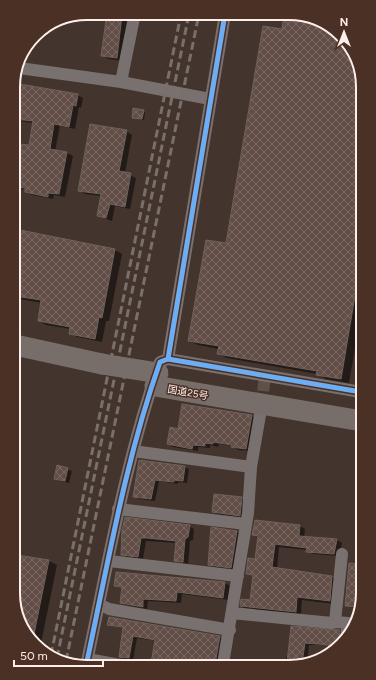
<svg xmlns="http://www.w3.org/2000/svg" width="376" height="680" viewBox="0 0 376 680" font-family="Figtree,'Noto Sans JP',sans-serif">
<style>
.shadow{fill:#0007}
.building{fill:url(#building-cross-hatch);stroke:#6d615b}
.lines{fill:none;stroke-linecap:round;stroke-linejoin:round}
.street-tunnel{stroke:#5f504a;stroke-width:12;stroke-dasharray:12 6;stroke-linecap:butt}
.street{stroke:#79716f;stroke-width:12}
.highway{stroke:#776e6a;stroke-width:21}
.rail{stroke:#79706b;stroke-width:3;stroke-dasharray:8 4;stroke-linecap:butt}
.highway-bridge{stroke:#776e6a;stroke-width:21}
.cycleway-casing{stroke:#4b3026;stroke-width:8}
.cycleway{stroke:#6dadf4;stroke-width:5}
.labels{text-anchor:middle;stroke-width:3;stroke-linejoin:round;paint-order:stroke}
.street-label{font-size:10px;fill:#feefea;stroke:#4b3026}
.rim{fill:none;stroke:#feefea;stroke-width:2}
</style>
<defs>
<pattern id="building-cross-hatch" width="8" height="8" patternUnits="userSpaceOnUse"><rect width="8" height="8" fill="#624e47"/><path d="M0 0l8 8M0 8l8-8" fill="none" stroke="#7a6862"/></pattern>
</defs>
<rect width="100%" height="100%" fill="#43342e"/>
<path class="shadow" d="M108 15 122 16 128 20 123 61 109 59 102 56Z
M283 30 359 63 361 314 349 383 326 379 317 374 227 358 219 354V349L198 345 189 341 227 244Z
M14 83 77 95 83 98 81 108 79 107 75 129 60 126 55 151 67 153 73 156 65 197 54 195 53 199 32 195 26 192V190L14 186 30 146 33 123 18 121 14 118 15 99 14 98Z
M143 111 145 112 144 120 133 117Z
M126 131 132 135 125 173 136 178 130 209 115 206 112 221 98 216 102 196 85 194 79 190Z
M15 230 115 250 122 254 109 321H106L102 342 77 337 70 333 71 329 46 325 39 321 42 303 20 299 15 296 18 264 15 263Z
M183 405 252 416 257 419 251 451 238 450 232 446 219 444 218 447 210 445V448L198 447V451L173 447 168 444 179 430Z
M140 461 184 467 189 469 187 483 178 482V484L159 481 155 501 139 499 134 496Z
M67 469 72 471 69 483 55 479Z
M241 498 246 500 244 518 217 514 213 512Z
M255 521 300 526 305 529 304 538 337 540 342 543 339 556 313 554 308 550 279 547 277 569 332 577 337 580 334 604 302 600 301 614 246 609 241 606 251 601 253 576 247 573 256 560 259 538 253 535Z
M189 526 194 529 193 540 190 541 188 564 175 560 176 543 146 541 143 559 127 557 122 554 123 530Z
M212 529 237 532 242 534 236 570 214 567 209 564Z
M17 556 49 561 57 565 40 648 17 617Z
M117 573 225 583 230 586 228 600 182 594 181 603 148 601 147 609 126 605 121 603 123 588 115 585Z
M363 598 358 610 346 605Z
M109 624 220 637 224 639 220 664 152 665 156 641 137 638 133 660 124 659 120 656 124 628Z
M291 627 339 631 343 633 342 642H339L338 645H309L307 663H285L286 657 288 658Z"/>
<path class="building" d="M107 13 122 15 117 58 101 56Z
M284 14H303L338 31 359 63 360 272H359L341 379 316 375 317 371 217 354 219 346 188 341 206 240 226 243 263 26 282 29Z
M14 83 78 94 76 106 73 105 69 127 54 124 50 149 67 152 59 194 48 193V197L25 192V188L14 186V168L19 144 29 145 33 121 14 119Z
M133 108 144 110 142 119 132 118Z
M90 124 127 130 119 171 131 173 125 207 110 204 106 218 97 216 101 194 78 191Z
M15 229 115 249 102 318 99 317 95 339 69 334 70 327 38 321 41 300 15 296V276L17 261H15Z
M182 404 252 415 246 449 231 447 232 445 213 442V444L205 443V446L193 445 192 449 167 444 170 427 178 429Z
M139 460 185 466 183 481 174 480V482L155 480 151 499 133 497Z
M57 465 68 468 65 481 54 479Z
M214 494 242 497 240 516 212 512Z
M125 517 190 525 188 537 185 539 183 562 174 561 176 541 147 538H141L138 557 121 555 122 530Z
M255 520 300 525 299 536 337 539 334 554 306 552 307 548 275 544 272 567 332 576 330 601 297 597 296 612 240 606 241 599 250 600 253 575 246 574 248 558 255 559 258 536 252 535Z
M211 527 237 531 231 568 208 565Z
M17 555 49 560 33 639 17 617Z
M349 563 363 564V598L359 607 345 606Z
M116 572 225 582 223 598 177 592 176 601 143 599V607L120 603 122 587 114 586Z
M109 617 220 636 215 664 166 665 151 663 155 640 133 636 129 658 119 657 123 627 107 625Z
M291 626 340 630 339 641 335 640V644L330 643V645L305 643 302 663H287Z"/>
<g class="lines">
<path class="street-tunnel" d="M261 409 265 376"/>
<path class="street" d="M19 68 121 82 210 99
M121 82 135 13
M168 359 225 14
M133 451 251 467
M118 509 246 524
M342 554 335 622 348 623 346 639
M109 561 238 576
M99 604 109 609 230 630
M232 613 332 623 335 622
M88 659 125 666
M223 664 248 513 251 467 260 415
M86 666C108 564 125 461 160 362L168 359 361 392"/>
<path class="highway" d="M15 345 102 364
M155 386 362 421"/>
<path class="rail" d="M51 655 181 14
M57 658 189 14
M66 661 199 14"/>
<path class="highway-bridge" d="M102 364 158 373"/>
<g class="cycleway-casing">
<path id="cycleway" d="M168 359 225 14
M86 666C108 564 125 461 160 362L168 359 361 392"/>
</g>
<use href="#cycleway" class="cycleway"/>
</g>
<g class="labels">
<g class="street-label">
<text transform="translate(188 392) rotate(10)" y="4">国道25号</text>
</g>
</g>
<path d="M0 0H376V680H0ZM87 20H289A67 67 0 0 1 356 87V593A67 67 0 0 1 289 660H87A67 67 0 0 1 20 593V87A67 67 0 0 1 87 20Z" fill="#4b3026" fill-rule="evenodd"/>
<path class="rim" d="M87 20H289A67 67 0 0 1 356 87V593A67 67 0 0 1 289 660H87A67 67 0 0 1 20 593V87A67 67 0 0 1 87 20Z"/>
<g transform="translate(344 32)" stroke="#4b3026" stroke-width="3" paint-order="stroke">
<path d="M0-3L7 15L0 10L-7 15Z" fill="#feefea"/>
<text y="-6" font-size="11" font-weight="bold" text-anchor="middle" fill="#feefea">N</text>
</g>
<path d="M14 660v6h89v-6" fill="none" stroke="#feefea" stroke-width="2"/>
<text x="20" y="660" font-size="12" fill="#feefea" stroke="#4b3026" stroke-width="3" paint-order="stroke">50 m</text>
</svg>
